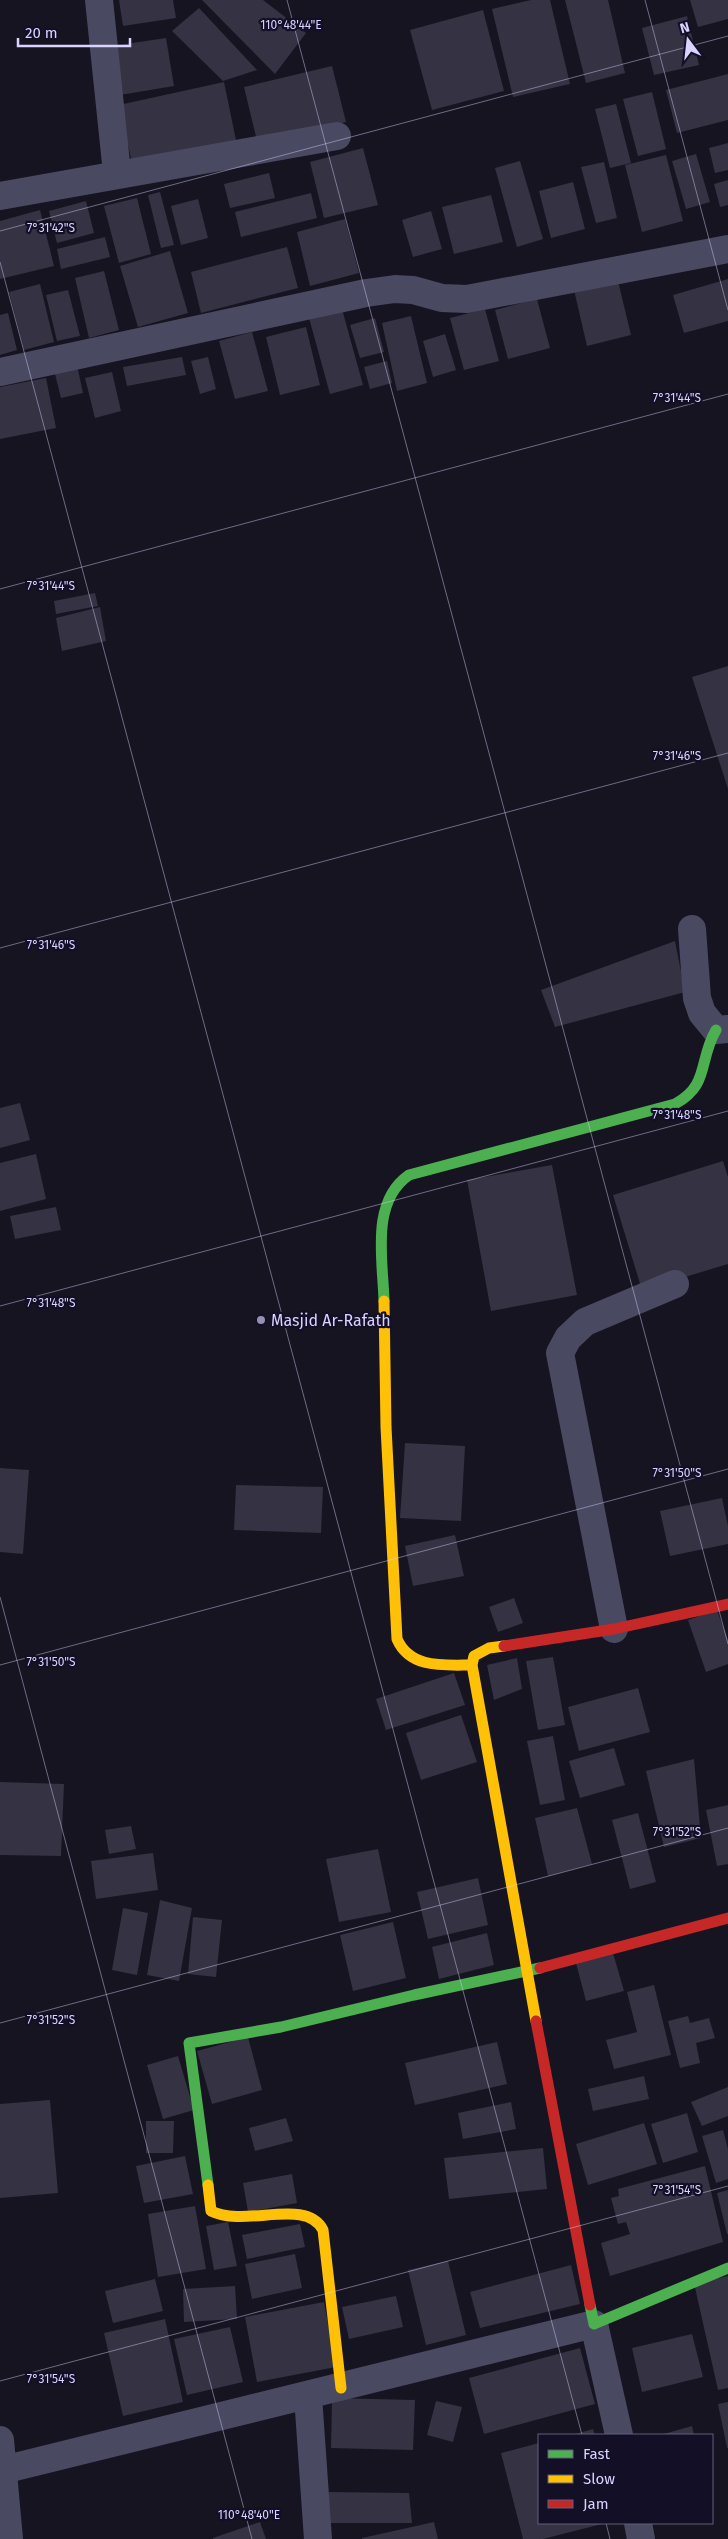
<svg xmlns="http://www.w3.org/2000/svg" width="728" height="2539" viewBox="0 0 728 2539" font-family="'Fira Sans',sans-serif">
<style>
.building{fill:#343243}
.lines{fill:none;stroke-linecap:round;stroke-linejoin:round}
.street{stroke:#4a4962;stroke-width:28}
.fast{stroke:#4caf50;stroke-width:11}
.slow{stroke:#ffc107;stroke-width:11}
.jam{stroke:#c62828;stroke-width:11}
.ticks{fill:none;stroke:#d9d4ff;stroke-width:1;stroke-opacity:0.45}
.poi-dot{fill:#9591b1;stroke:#130f26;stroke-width:2}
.labels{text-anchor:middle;stroke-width:4.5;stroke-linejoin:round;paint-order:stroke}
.poi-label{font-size:16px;fill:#d9d4ff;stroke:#130f26;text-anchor:start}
.ticks-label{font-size:12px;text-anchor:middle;fill:#d9d4ff;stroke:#130f26;stroke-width:4.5;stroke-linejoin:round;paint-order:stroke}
</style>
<rect width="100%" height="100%" fill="#161421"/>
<path class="building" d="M119 0H173L176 18 123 26Z
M202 0H263L306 33 275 74Z
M531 0H550L570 84 513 97 492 9Z
M565 0H608L625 73 586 83Z
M690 0H728V19L698 27Z
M199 8 257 70 223 81 172 31Z
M483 10 504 91 432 110 410 30Z
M687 16 699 65 654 75 642 28Z
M166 38 174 86 120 95 112 46Z
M332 66 346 122 258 145 244 87Z
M728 74V120L677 133 666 90Z
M224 82 237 145 133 167 119 105Z
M652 92 666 149 638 156 623 99Z
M616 104 631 163 610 168 595 109Z
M728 143V170L715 173 709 148Z
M363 148 378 205 324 218 310 162Z
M696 154 710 202 686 209 672 161Z
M666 155 683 221 642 232 625 165Z
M520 161 543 239 517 247 495 168Z
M604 162 617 218 596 223 581 167Z
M269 173 275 198 230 208 224 184Z
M728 180V205L720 207 714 184Z
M573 182 585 229 551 238 539 191Z
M160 192 174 245 161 248 148 195Z
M311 193 317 218 241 237 235 212Z
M491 195 503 242 454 254 442 207Z
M137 198 151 254 119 263 104 206Z
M198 199 208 238 181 245 171 206Z
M86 201 94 233 57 243 49 211Z
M40 210 54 266 0 279V221Z
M431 211 442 249 413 257 402 220Z
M345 219 359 273 310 286 297 232Z
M105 237 110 257 61 269 57 249Z
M287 247 298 288 201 313 191 272Z
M170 251 188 313 138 327 120 266Z
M104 271 119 330 89 338 75 278Z
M728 279V321L684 333 673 295Z
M618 281 631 335 587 346 574 290Z
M40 284 54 342 24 350 9 292Z
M68 290 80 336 57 341 46 295Z
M537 299 550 348 508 359 495 310Z
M342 309 363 385 330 394 309 318Z
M485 309 499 361 464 370 450 318Z
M8 313 17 350 0 355V315Z
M411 316 427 383 397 391 382 323Z
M375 318 384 352 360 358 350 325Z
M306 327 320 385 280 395 266 337Z
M252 332 268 391 235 399 219 341Z
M445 334 456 370 433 377 423 341Z
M182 357 186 375 127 386 123 367Z
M208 357 216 389 200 394 191 361Z
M387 361 392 383 370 389 364 367Z
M77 365 83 393 61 398 54 370Z
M112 372 121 411 95 418 85 378Z
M46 378 56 428 0 439V387Z
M95 593 98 606 56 614 54 601Z
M100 607 106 641 62 651 56 618Z
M728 666V789L692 677Z
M675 941 685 992 555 1027 541 990Z
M20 1103 30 1140 0 1148V1108Z
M36 1154 46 1199 0 1211V1163Z
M723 1161 728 1177V1264L642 1290 613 1195Z
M552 1165 577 1295 491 1311 467 1180Z
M56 1207 61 1230 15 1239 10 1216Z
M405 1443 465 1446 461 1521 400 1518Z
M0 1468 29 1470 23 1554 0 1552Z
M236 1485 323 1487 321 1533 234 1530Z
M722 1498 728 1526V1544L670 1556 660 1511Z
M455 1535 464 1576 413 1586 405 1546Z
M514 1598 523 1623 498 1632 489 1607Z
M717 1610 728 1640V1664L706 1672 688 1620Z
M553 1657 565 1725 538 1730 526 1661Z
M517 1658 522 1689 494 1700 487 1665Z
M454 1673 465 1705 386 1730 376 1699Z
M638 1688 650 1732 579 1751 568 1707Z
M461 1715 477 1762 421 1780 406 1733Z
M553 1736 565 1800 540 1805 527 1741Z
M614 1748 625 1785 580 1798 569 1761Z
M694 1759 701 1838 664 1847 646 1771Z
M0 1782 64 1784 61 1856 0 1855Z
M728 1805V1864L717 1866 706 1810Z
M577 1808 592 1864 548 1876 535 1818Z
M638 1813 656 1882 630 1889 612 1820Z
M131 1826 136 1849 109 1854 105 1830Z
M378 1849 391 1912 339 1922 326 1859Z
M153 1853 158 1890 96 1899 91 1861Z
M478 1878 488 1925 428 1939 417 1892Z
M160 1900 192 1908 179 1981 147 1975Z
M123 1908 148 1913 137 1975 112 1970Z
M193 1917 222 1920 216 1977 188 1974Z
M393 1922 406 1978 353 1991 340 1935Z
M487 1933 494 1965 439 1979 432 1947Z
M613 1953 624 1991 586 2001 576 1963Z
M654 1985 671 2055 614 2069 606 2040 637 2032 627 1992Z
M688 2016 690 2023 709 2018 715 2038 696 2043 700 2063 680 2068 668 2021Z
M248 2037 262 2090 212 2104 197 2051Z
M497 2042 507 2084 415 2105 405 2063Z
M178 2056 194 2110 163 2119 147 2065Z
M644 2076 649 2099 593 2111 588 2089Z
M728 2087V2116L702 2126 691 2102Z
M50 2100 58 2193 0 2198V2104Z
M511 2102 516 2129 463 2139 458 2113Z
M687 2113 698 2152 663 2163 651 2124Z
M286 2118 293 2141 255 2151 249 2128Z
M146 2121H174L173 2153H146Z
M644 2123 657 2164 588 2185 576 2144Z
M723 2130 728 2149V2179L716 2183 702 2136Z
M543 2148 547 2189 449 2199 444 2158Z
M185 2156 193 2194 144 2203 136 2166Z
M705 2166 723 2242 610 2276 601 2243 630 2234 626 2222 618 2224 611 2198 619 2196 618 2189Z
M292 2174 297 2203 248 2212 243 2183Z
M728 2190V2234H727L717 2193Z
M195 2206 206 2269 158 2277 148 2214Z
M228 2222 237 2266 214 2270 206 2226Z
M300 2224 305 2247 247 2259 242 2235Z
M295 2254 302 2288 252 2299 245 2264Z
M448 2261 466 2335 426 2345 408 2270Z
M571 2265 580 2304 480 2328 470 2292Z
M728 2276V2388L718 2390 694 2283Z
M155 2279 163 2311 113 2323 105 2291Z
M235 2286 237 2319 184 2322 183 2289Z
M396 2296 403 2327 349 2339 342 2307Z
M324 2302 336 2367 257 2382 245 2317Z
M165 2319 183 2402 123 2416 104 2333Z
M230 2327 243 2382 187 2395 174 2339Z
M692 2334 703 2377 642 2392 632 2348Z
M580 2348 595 2404 484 2434 469 2378Z
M332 2398 415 2400 413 2450 331 2448Z
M436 2401 462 2407 453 2442 427 2435Z
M728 2402V2448H727L718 2404Z
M692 2426 694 2435H660Z
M593 2429 595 2435H572Z
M539 2443V2523H606L543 2539H523L501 2453Z
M329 2492 409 2493 412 2523H328Z
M260 2522 266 2539H213V2538Z
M434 2522 438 2539H362V2538Z"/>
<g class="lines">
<path class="street" d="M99 0 117 173
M0 196 337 136
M0 372 366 293 395 289 413 290 442 298 467 299 728 249
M692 929 697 998 702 1013 716 1030 728 1029
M614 1629 560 1353 568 1338 585 1322 675 1284
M308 2396 318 2539
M0 2440 9 2539
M3 2470 594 2324 619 2435
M638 2523 641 2539"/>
<path class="fast" d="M384 1301C383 1260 370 1202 409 1175L675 1104C710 1085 698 1061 716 1030
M208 2185 189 2043 281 2027 414 1995 540 1968
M590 2305 594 2324 728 2268"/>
<path class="slow" d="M384 1301 386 1427 397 1639C410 1669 444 1665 472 1665
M504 1646 489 1648 474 1656 472 1665 536 2021
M208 2185 211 2211C246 2228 306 2197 323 2230L341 2388"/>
<path class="jam" d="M504 1646 614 1629 728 1604
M540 1968 728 1918
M536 2021 590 2305"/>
</g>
<path class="ticks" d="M287 0 728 1644M645 0 728 310M0 231 728 36M0 262 582 2435M0 589 728 394M0 948 728 753M0 1306 728 1111M0 1597 252 2539M0 1665 728 1469M0 2023 728 1828M0 2381 728 2186M606 2523 610 2539"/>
<circle class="poi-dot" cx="261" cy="1320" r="5"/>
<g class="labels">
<g class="poi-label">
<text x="271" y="1326">Masjid Ar-Rafath</text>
</g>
</g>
<g class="ticks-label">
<text x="291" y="29">110°48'44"E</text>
<text x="51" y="232">7°31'42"S</text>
<text x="677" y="402">7°31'44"S</text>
<text x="51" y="590">7°31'44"S</text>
<text x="677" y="760">7°31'46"S</text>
<text x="51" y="949">7°31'46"S</text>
<text x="677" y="1119">7°31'48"S</text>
<text x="51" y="1307">7°31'48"S</text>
<text x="677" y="1477">7°31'50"S</text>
<text x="51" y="1666">7°31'50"S</text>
<text x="677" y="1836">7°31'52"S</text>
<text x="51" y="2024">7°31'52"S</text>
<text x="677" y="2194">7°31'54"S</text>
<text x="51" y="2383">7°31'54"S</text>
<text x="249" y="2519">110°48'40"E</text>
</g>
<rect x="538" y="2434" width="175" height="90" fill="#130f26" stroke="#625e7d"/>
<rect x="548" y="2450" width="25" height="8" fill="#4caf50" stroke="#625e7d"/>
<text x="583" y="2459" font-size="15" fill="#d9d4ff">Fast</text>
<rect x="548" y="2475" width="25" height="8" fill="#ffc107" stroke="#625e7d"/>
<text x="583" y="2484" font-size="15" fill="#d9d4ff">Slow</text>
<rect x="548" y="2500" width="25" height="8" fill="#c62828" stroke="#625e7d"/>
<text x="583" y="2509" font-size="15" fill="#d9d4ff">Jam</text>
<g transform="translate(688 40) rotate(345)" stroke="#130f26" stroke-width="4" paint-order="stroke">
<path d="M0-4L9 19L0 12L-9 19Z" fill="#d9d4ff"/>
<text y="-8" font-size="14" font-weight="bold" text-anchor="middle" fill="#d9d4ff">N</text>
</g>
<path d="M18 38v8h112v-8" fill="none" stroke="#d9d4ff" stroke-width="2.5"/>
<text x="25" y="38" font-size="15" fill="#d9d4ff" stroke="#130f26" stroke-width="4" paint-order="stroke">20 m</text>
</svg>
